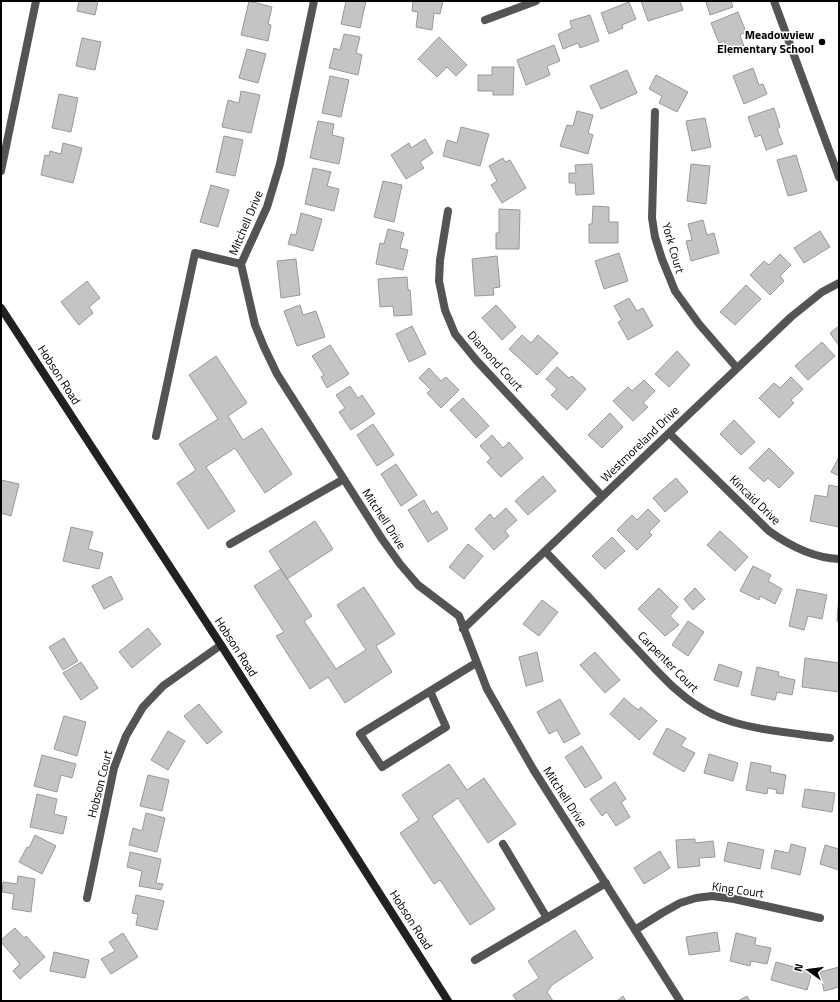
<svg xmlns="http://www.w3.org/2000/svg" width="840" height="1002" viewBox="0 0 840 1002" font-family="'Titillium Web',sans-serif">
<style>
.building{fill:#c4c4c4;stroke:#989898}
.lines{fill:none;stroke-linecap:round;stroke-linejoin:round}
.street{stroke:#545454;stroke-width:8}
.secondary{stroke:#212121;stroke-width:8}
.poi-dot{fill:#000;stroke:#fff;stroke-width:1.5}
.labels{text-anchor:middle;stroke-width:3;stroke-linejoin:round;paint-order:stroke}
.poi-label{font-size:12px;font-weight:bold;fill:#000;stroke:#fff;text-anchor:end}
.street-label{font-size:12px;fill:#000;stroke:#fff}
</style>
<rect width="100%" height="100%" fill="#fff"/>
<path class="building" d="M79 1H98L95 15 77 11Z
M249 1 272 7 268 24 271 25 268 41 241 35Z
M346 1H366L360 28 341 24Z
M413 1H443L440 14 434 13 432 30 416 27 418 12 412 11Z
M641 1H680L683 10 648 21Z
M708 1H731L733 7 710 15 706 2Z
M629 2 636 19 622 25 623 28 609 34 601 13Z
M738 12 746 32 740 35 745 49 729 55 724 41 719 43 711 23Z
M590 15 599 41 580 48 578 43 563 49 558 34 572 28 570 21Z
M344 34 360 37 356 53 362 55 358 75 329 68 334 48 340 50Z
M439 37 467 65 456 76 447 67 437 77 418 59Z
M82 38 101 42 95 70 76 66Z
M554 45 560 61 547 66 550 75 526 85 517 60Z
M247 49 266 54 258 83 239 78Z
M492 67H514L513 95H493V91H478V75H492Z
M753 68 759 85 763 84 767 94 744 104 733 76Z
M627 70 637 93 601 109 590 86Z
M656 75 688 92 677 112 659 103 662 96 649 89Z
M330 76 349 80 341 117 322 113Z
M241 91 260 95 251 133 222 127 228 100 239 103Z
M59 94 78 98 71 132 52 128Z
M774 108 780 127 777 129 783 144 766 150 761 135 755 137 748 117Z
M577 111 593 115 588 133 593 135 588 154 560 146 567 125 573 126Z
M705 118 711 147 692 151 686 121Z
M318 121 334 124 332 135 344 138 339 164 310 158Z
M461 127 489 134 480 166 443 156 447 140 457 143Z
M224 136 243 140 235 176 216 172Z
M425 139 433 153 420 162 424 168 406 179 391 155 409 143 411 148Z
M63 143 82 148 73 183 41 175 45 155 49 156 50 151 61 154Z
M796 155 807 191 788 196 777 160Z
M503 158 505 162 510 160 526 188 502 203 491 185 497 181 489 166Z
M592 164 594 194 576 195 575 183H569V173H576L575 165Z
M691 164 710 166 706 204 687 201Z
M313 168 331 172 327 186 339 189 334 211 305 204Z
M383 181 402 185 394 222 374 217Z
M211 185 229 190 218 227 200 222Z
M593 206 609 207V222H618V243H589V224H592Z
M499 209 520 210 519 249H496V233H499Z
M301 213 322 219 313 251 288 244 291 234 296 235Z
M703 220 707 235 714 233 719 253 691 261 686 241 692 240 688 224Z
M388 229 404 233 400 248 408 250 403 270 376 264 380 243 384 244Z
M820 231 830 247 804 263 794 248Z
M619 253 628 281 604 289 595 261Z
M780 254 791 265 780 276 784 281 770 295 750 275 764 261 769 265Z
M497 256 500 287 493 288 494 295 475 296 472 259Z
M296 259 300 295 281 298 277 261Z
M407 277 408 290H410L412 315 394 316 393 306 380 307 378 279Z
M87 281 100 298 89 307 93 313 79 325 61 302Z
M746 285 761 299 735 325 720 312Z
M629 298 637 311 643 308 653 326 628 340 618 322 622 320 614 306Z
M300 305 303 315 316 311 325 337 297 346 284 311Z
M496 305 516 327 502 340 482 318Z
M412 326 426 354 409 362 396 334Z
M839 326V346L830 333Z
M522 335 531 343 538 335 558 353 537 375 509 349Z
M822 342 835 356 808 380 795 366Z
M330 345 349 374 327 388 321 377 324 375 312 356Z
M677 351 690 365 669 387 655 374Z
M216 356 247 403 228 416 243 440 262 428 292 474 265 493 235 448 206 467 235 511 208 529 177 483 196 470 179 444 218 419 189 375Z
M557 367 569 378 572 376 586 389 567 410 551 395 557 389 546 379Z
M429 368 441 381 446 377 459 390 441 408 427 393 431 390 419 378Z
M791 377 803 389 791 400 794 403 779 418 759 398 774 383 780 388Z
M644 380 655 391 643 403 648 407 633 421 613 401 628 387 632 391Z
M350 386 358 398 362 395 375 414 351 430 339 412 345 408 336 395Z
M463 398 489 426 476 438 450 410Z
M610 413 623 427 602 448 588 435Z
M734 420 755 442 741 455 720 434Z
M373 424 394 455 377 466 357 435Z
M492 435 503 448 509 442 523 458 501 477 487 462 491 458 480 446Z
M769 448 794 473 779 488 768 478 764 482 749 468Z
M839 457V476L831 472Z
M396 464 417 495 401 506 381 474Z
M543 476 556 491 528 515 515 501Z
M676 478 688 492 665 512 653 498Z
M1 480 19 484 11 516 1 513Z
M829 485 839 487V527L810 521 815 495 827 497Z
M424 500 432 514 437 511 448 529 428 542 408 510Z
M506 508 517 520 505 531 509 536 494 550 475 529 490 514 494 519Z
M648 509 660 521 649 532 652 535 637 550 617 530 632 515 637 520Z
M315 521 333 549 287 579 269 551Z
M71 527 93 532 88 549 103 553 99 569 63 561Z
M720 531 748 557 735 571 707 545Z
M612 537 625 551 605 569 592 556Z
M468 544 483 556 464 579 449 567Z
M753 566 771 575 768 581 782 589 775 604 760 596 759 600 740 591Z
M281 569 312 616 304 621 336 669 366 650 337 605 364 587 395 634 376 646 392 672 345 703 328 677 310 689 276 636 284 632 254 586Z
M111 576 123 599 104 609 92 586Z
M659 588 678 607 670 616 679 625 665 636 638 609Z
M695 588 705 599 693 610 684 599Z
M797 589 827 595 822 619 808 616 804 630 789 626Z
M839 594V622L837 621Z
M542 600 558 612 539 636 523 624Z
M688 621 704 632 688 656 672 645Z
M148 628 161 644 132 668 119 652Z
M64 638 78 661 63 670 49 647Z
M537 652 543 681 526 686 519 657Z
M595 652 620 680 605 693 580 665Z
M805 658 839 663V692L802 687Z
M81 662 98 688 81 700 63 673Z
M719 664 742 672 738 687 714 680Z
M757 667 779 672 778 676 795 680 792 695 777 692 775 700 751 695Z
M624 698 638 710 641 707 657 721 639 740 610 714Z
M560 699 580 734 564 743 557 730 549 734 537 712Z
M199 704 222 732 207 744 184 716Z
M64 716 86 722 77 756 54 749Z
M667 728 686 738 681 746 695 753 684 772 653 754Z
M168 731 185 741 168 770 151 760Z
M582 746 602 778 585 788 565 757Z
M709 754 738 763 733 781 704 773Z
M42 755 76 764 72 778 61 775 57 792 34 786Z
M751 762 771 766 770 772 786 775 783 794 776 793 777 790 768 788 767 794 746 790Z
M449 764 467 790 484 778 516 824 488 843 458 798 432 816 495 909 470 925 440 880 434 884 400 833 419 820 402 795Z
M148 775 169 780 162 811 140 806Z
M615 782 626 799 621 802 630 817 616 826 607 812 602 816 590 799Z
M805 789 835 793 832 812 802 807Z
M37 794 57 799 54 814 67 817 63 834 30 827Z
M146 813 165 818 157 852 129 845 133 828 142 831Z
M35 835 56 846 42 874 19 862 27 847 29 848Z
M695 839V843L713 841 715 857 699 858 700 866 678 868 676 840Z
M728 842 764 850 760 869 724 861Z
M791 844 806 848 800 875 771 868 775 850 789 853Z
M825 845 839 849V870L820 864Z
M660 851 670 868 644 884 634 868Z
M130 852 161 859 156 883 163 884 161 890 139 886 142 871 127 867Z
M18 876 35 879 31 912 12 909 14 894 2 892 3 882 17 884Z
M136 895 164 901 157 930 136 925 138 914 132 913Z
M15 928 24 938 26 936 45 957 20 979 13 971 20 964 1 942V940Z
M575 930 593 958 552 985 547 992 553 1001H517L513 995 539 978 528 961Z
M717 932 720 951 689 955 686 937Z
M123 933 138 957 111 974 101 959 115 951 109 942Z
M736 933 756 938 755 945 771 948 767 964 751 961 750 966 730 961Z
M54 952 89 960 85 978 50 971Z
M776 962 812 972 807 990 771 980Z
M839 967V987L824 991 820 972Z
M623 996 626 1001H617Z
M747 996 750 1001H738Z"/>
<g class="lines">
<path class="street" d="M314 1 280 164 267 207 241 264 255 325 264 347 277 374 382 539 400 564 418 585 459 616 487 689 533 769 680 1001
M774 1 839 177
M485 20 536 1
M655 112 652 218 655 237 662 259 675 291 699 324 737 368
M1 171 36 1
M448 211 440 260 439 281 445 310 455 334 477 361 602 496
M669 433 769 531C790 546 813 558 839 559
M156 436 195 253 241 264
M230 544 344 479
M545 551C574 581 602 611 630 642 656 669 680 700 714 715 746 730 794 733 830 738
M463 629 791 317 822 292 839 283
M430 691 446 727 382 767 360 734 476 663
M503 844 547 918
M87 898 114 768 126 736 143 707 163 686 221 645
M635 930 662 913 680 903 696 898 712 896 734 899 820 918
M475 960 606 883"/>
<path class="secondary" d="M1 308 221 645 448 1001"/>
</g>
<circle class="poi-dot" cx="822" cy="42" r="4"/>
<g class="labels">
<g class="poi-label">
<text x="814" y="39">Meadowview<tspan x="814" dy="14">Elementary School</tspan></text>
</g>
<g class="street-label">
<text transform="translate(246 223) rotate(-67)" y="4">Mitchell Drive</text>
<text transform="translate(673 248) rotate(74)" y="4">York Court</text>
<text transform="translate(495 361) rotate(48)" y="4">Diamond Court</text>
<text transform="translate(59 375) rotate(57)" y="4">Hobson Road</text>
<text transform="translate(640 444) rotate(-44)" y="4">Westmoreland Drive</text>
<text transform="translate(755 500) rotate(44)" y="4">Kincaid Drive</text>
<text transform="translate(384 519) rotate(57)" y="4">Mitchell Drive</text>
<text transform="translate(236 647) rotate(57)" y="4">Hobson Road</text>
<text transform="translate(668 662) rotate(45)" y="4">Carpenter Court</text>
<text transform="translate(100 784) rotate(-76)" y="4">Hobson Court</text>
<text transform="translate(565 797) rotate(57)" y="4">Mitchell Drive</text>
<text transform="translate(738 890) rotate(8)" y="4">King Court</text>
<text transform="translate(411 920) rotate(57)" y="4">Hobson Road</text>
</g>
</g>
<rect width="840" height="1002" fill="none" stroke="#000000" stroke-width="4"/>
<g transform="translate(808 970) rotate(284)" stroke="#ffffff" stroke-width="3" paint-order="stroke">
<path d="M0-3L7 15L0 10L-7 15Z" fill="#000000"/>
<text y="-6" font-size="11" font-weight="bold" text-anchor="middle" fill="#000000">N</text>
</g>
</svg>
